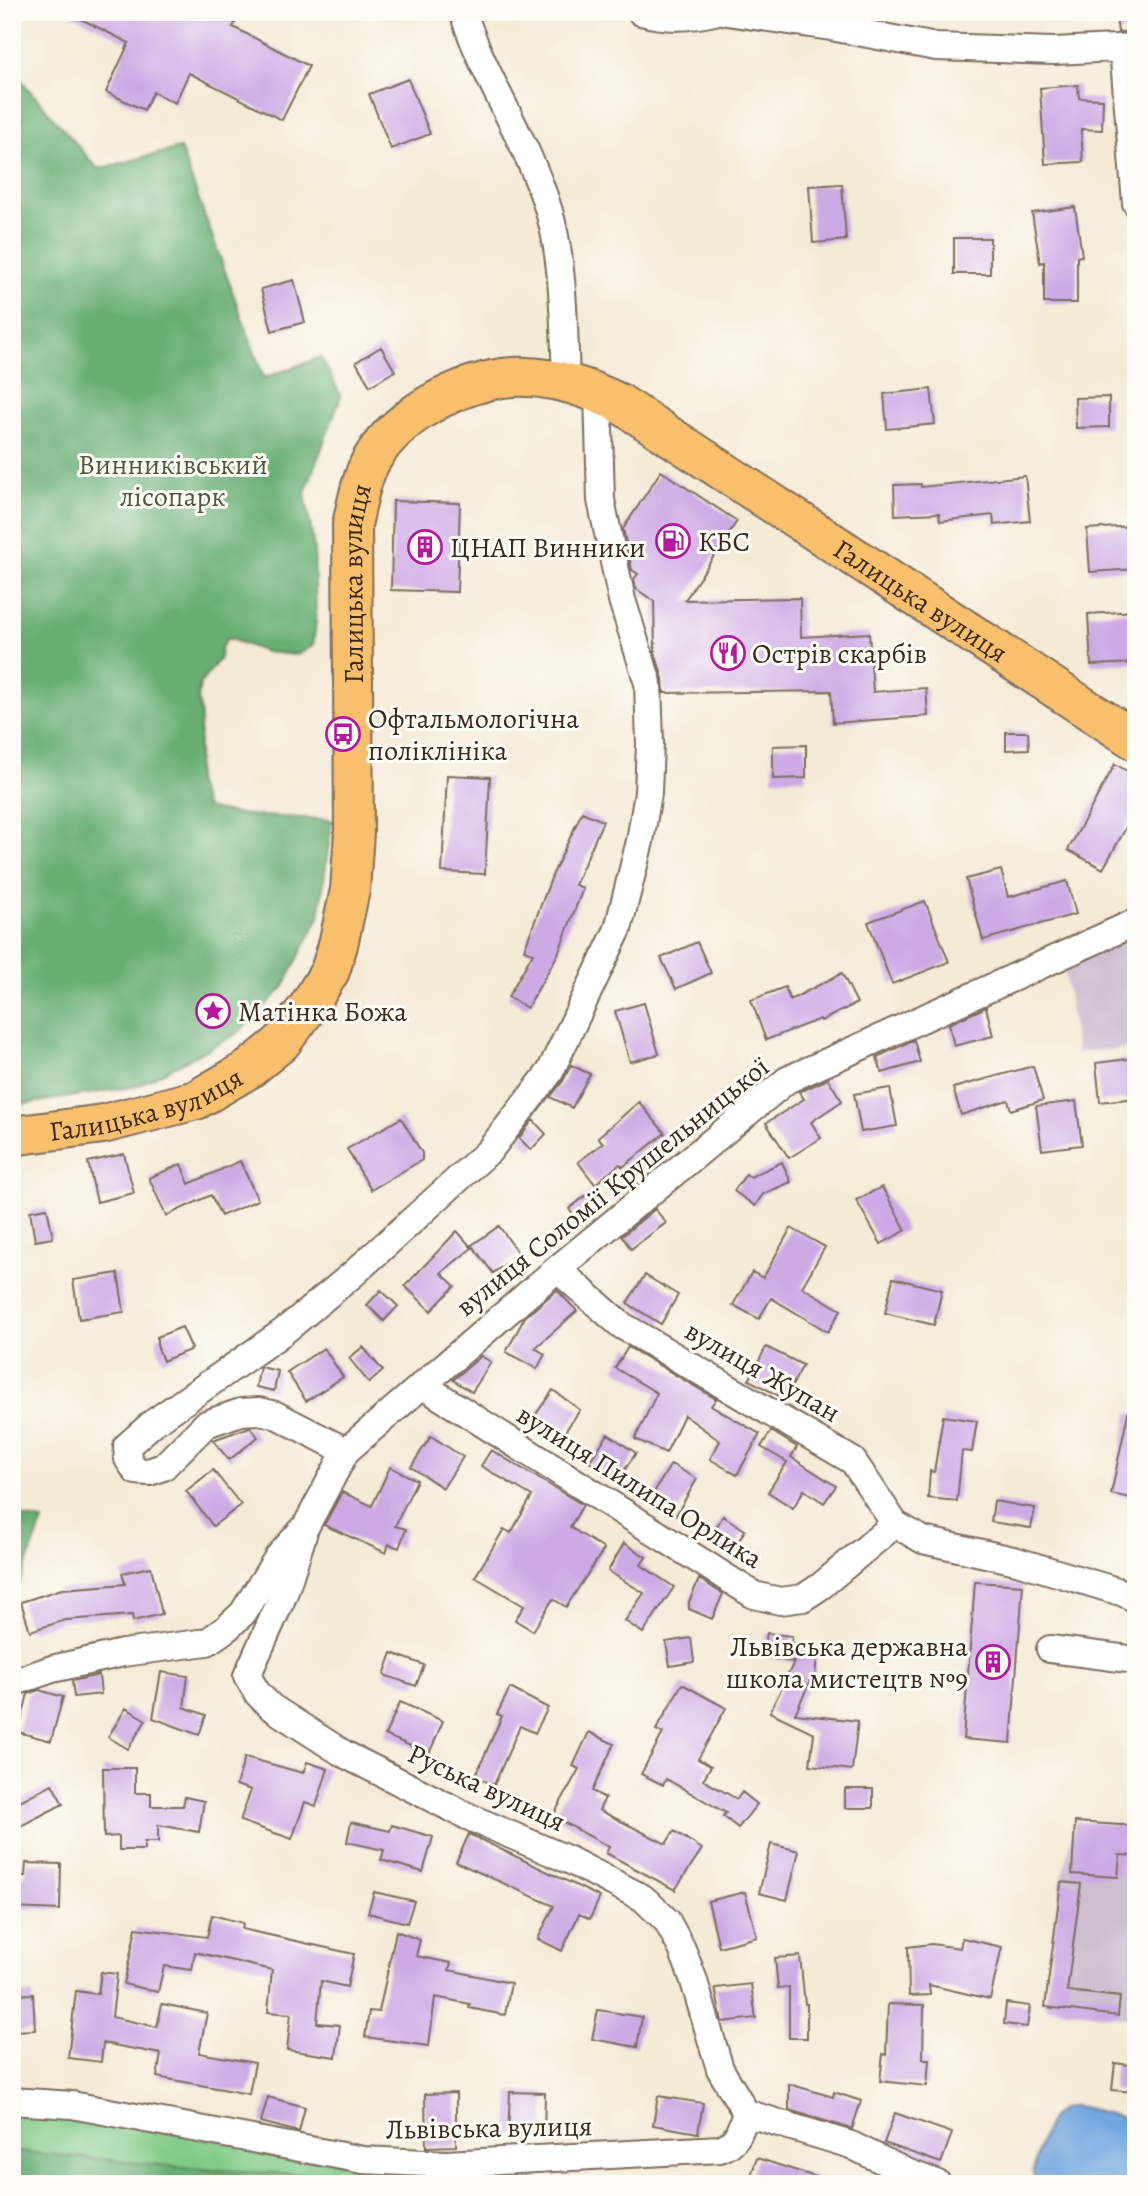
<svg xmlns="http://www.w3.org/2000/svg" width="1148" height="2196" viewBox="0 0 1148 2196" font-family="Alegreya,serif">
<style>
.industrial{fill:#cebed1}
.green{fill:#81ca86;stroke:#5e7a52;stroke-width:2}
.forest{fill:#68ae73;stroke:#526c48;stroke-width:2}
.water{fill:#71a6de;stroke:#56687e;stroke-width:2}
.building{fill:#ceaae5}
.lines{fill:none;stroke-linecap:round;stroke-linejoin:round}
.street-casing{stroke:#7c6d5e;stroke-width:30}
.primary-casing{stroke:#7c6d5e;stroke-width:42}
.street{stroke:#fff;stroke-width:26}
.primary{stroke:#f8bf6c;stroke-width:38}
.labels{text-anchor:middle;stroke-width:6;stroke-linejoin:round;paint-order:stroke}
.park-label{font-size:28px;fill:#505a3d;stroke:#fdfcf7}
.poi-label{font-size:28px;fill:#3b2a1e;stroke:#fdfcf7;text-anchor:start}
.street-label{font-size:28px;fill:#3b2a1e;stroke:#fdfcf7}
</style>
<rect width="100%" height="100%" fill="#fdfcf7"/>
<filter id="ink" filterUnits="userSpaceOnUse"><feTurbulence type="fractalNoise" baseFrequency=".0143" numOctaves="2"/><feDisplacementMap in="SourceGraphic" scale="14" xChannelSelector="R" yChannelSelector="G"/><feConvolveMatrix kernelMatrix="1 2 1 2 8 2 1 2 1" color-interpolation-filters="sRGB"/></filter>
<filter id="wash" filterUnits="userSpaceOnUse"><feTurbulence type="fractalNoise" baseFrequency=".00686" numOctaves="4" result="noise"/><feDisplacementMap in="SourceGraphic" scale="28" xChannelSelector="R" yChannelSelector="G"/><feGaussianBlur stdDeviation="1.57" result="paint"/><feColorMatrix in="noise" values="0 0 0 0 0 0 0 0 0 0 0 0 0 0 0 0 0 1.4 0 .05"/><feComposite in="paint" operator="in"/></filter>
<g filter="url(#wash)">
<rect width="100%" height="100%" fill="#f5ead5"/>
<path class="industrial" d="M1136 929V1048L1077 1052 1063 961Z
M1075 1822 1136 1826V2019L1045 2007 1061 1882Z"/>
<path class="green" d="M12 2104 384 2170 411 2184H12Z"/>
<path class="forest" d="M12 70 98 169 180 148 264 378 321 357 341 396 305 493 314 549 316 620 313 646 297 655 266 652 227 638 221 648 220 658 200 684 198 697 201 716 196 782 206 808C247 818 290 816 332 820L319 917 283 988 237 1034 137 1086 12 1106Z
M12 1515 43 1521 19 1584 12 1587Z
M12 2151 213 2170 433 2180 441 2184H12Z"/>
<path class="water" d="M1072 2106 1082 2107 1136 2121V2184H1035C1029 2169 1045 2124 1056 2113 1061 2108 1065 2108 1072 2106Z"/>
<g id="blocks">
<path class="building" d="M67 12H241L233 27 309 66 282 120 189 73 175 103 153 92 144 110 106 92 129 43Z
M1115 12H1136V31L1118 32Z
M408 79 430 134 391 149 369 94Z
M1078 85 1079 98 1103 99 1102 130 1081 129 1083 162 1045 164 1040 88Z
M842 184 846 240 813 243 809 186Z
M1075 207 1082 256 1077 257V303H1044V262L1040 263 1032 213Z
M954 238H990V274H954Z
M294 280 305 322 272 331 261 289Z
M381 347 395 371 370 386 356 362Z
M931 389 935 424 887 429 884 394Z
M1109 397V427L1076 428 1075 398Z
M661 471 737 521 685 600 800 598 801 637 869 633 873 692 926 688 928 716 833 723 831 691 664 693 663 679 655 652 654 601 636 589 634 579 638 574 632 570 623 529Z
M1025 476 1030 521 994 525 993 515 940 521 939 513 895 515 894 485 921 484V487Z
M393 501 460 503 457 592 391 590Z
M1133 526 1136 569 1090 572 1087 529Z
M1136 611V663L1091 665 1088 614Z
M1006 732H1028L1029 749 1006 750Z
M806 745V778L773 779V746Z
M1115 764 1136 776V810L1103 869 1068 850Z
M447 775 490 777 485 874 442 872Z
M582 812 603 821 575 885 583 888 558 954 527 1008 508 997 533 953 524 950 552 876Z
M1001 870 1008 897 1067 881 1076 914 983 940 966 879Z
M925 901 949 962 892 984 868 922Z
M697 942 711 973 676 989 661 958Z
M842 973 857 1003 821 1021 820 1019 766 1040 751 1000 785 987 790 1000Z
M644 1003 659 1054 630 1062 615 1011Z
M986 1007 993 1036 954 1046 949 1024Z
M914 1040 920 1062 882 1073 877 1057Z
M1136 1058V1098L1100 1102 1096 1063Z
M571 1065 590 1074 572 1108 550 1097 563 1081Z
M1033 1066 1043 1100 1011 1110 1008 1100 961 1115 953 1088Z
M828 1079 842 1101 811 1122 821 1138 789 1158 766 1123 804 1099 799 1092Z
M890 1088 897 1126 861 1132 854 1094Z
M1076 1101 1082 1145 1042 1150 1036 1106Z
M639 1102 665 1133 623 1167 620 1164 595 1184 578 1162 603 1143 598 1137Z
M401 1118 422 1153V1160L371 1190 347 1149Z
M533 1120 546 1134 531 1150 519 1138Z
M124 1154 134 1193 97 1202 88 1162Z
M240 1161 258 1200 221 1216 211 1195 166 1216 149 1178 181 1164 189 1184Z
M782 1162 791 1182 763 1194 755 1206 734 1191 746 1174 750 1177Z
M882 1187 906 1230 881 1244 856 1200Z
M589 1193 601 1207 580 1224 569 1209Z
M47 1208 53 1238 35 1241 30 1211Z
M655 1209 666 1223 631 1249 622 1236Z
M499 1226 519 1254 493 1273 472 1245Z
M791 1228 825 1247 802 1287 841 1310 828 1332 771 1298 759 1319 733 1305 752 1272 763 1278Z
M457 1231 472 1248 441 1273 455 1286 431 1311 405 1286Z
M118 1273 124 1312 79 1319 73 1280Z
M645 1275 678 1295 661 1324 627 1303Z
M893 1278 942 1290 934 1325 885 1313Z
M381 1290 398 1306 384 1321 367 1305Z
M557 1290 577 1311 535 1348 545 1354 537 1369 506 1352 525 1317Z
M182 1327 192 1349 163 1361 157 1345V1337Z
M363 1347 383 1371 369 1383 349 1358Z
M628 1347 716 1399 711 1406 760 1434 737 1475 710 1459 720 1441 684 1415 666 1453 635 1439 657 1393 615 1368Z
M766 1347 803 1365 785 1399 749 1380Z
M324 1348 343 1377 306 1401 287 1372Z
M481 1356 491 1362 472 1392 453 1380Z
M260 1367 278 1371 274 1391 256 1387Z
M553 1390 580 1410 557 1443 529 1424Z
M1128 1413 1136 1414V1499L1111 1494Z
M943 1416 977 1421 972 1452 962 1451 957 1501 928 1498 930 1471 934 1472Z
M250 1427 258 1437 229 1460 213 1440Z
M771 1431 797 1447 791 1457 836 1486 824 1503 804 1490 793 1508 768 1492 787 1462 761 1447Z
M608 1434 636 1453 617 1481 589 1462Z
M431 1436 463 1457 443 1488 411 1467Z
M491 1450 583 1505 570 1527 604 1549 566 1607 553 1599 533 1631 515 1620 524 1606 475 1577 504 1529 511 1533 532 1496 481 1466Z
M671 1464 697 1479 676 1515 650 1499Z
M390 1467 417 1480 395 1526 406 1529 399 1548 389 1544 386 1553 324 1525 342 1492 372 1506Z
M213 1470 241 1505 213 1526 186 1491Z
M994 1501 1035 1508 1031 1528 991 1522Z
M723 1516 745 1530 733 1550 711 1536Z
M624 1543 646 1557 641 1565 674 1587 643 1633 625 1621 644 1593 608 1571Z
M151 1567 162 1614 133 1621 132 1615 66 1620 30 1631 21 1602 62 1589 125 1584 122 1573Z
M699 1579 723 1594 712 1619 689 1609V1602Z
M975 1582 1023 1585 1011 1743 963 1739Z
M767 1633 792 1636 791 1643 818 1646 815 1677H812L795 1714 858 1721 852 1770 810 1765 814 1733 770 1712 794 1662 763 1657Z
M691 1638 694 1662 670 1666 666 1642Z
M392 1653 424 1665 416 1686 384 1675Z
M161 1672 188 1676 184 1707 206 1715 199 1735 153 1718Z
M99 1675 101 1694 74 1697 72 1681Z
M682 1684 726 1708 698 1759 711 1766 703 1780 737 1799 742 1792 757 1804 738 1828 723 1816 726 1813 666 1779 663 1785 641 1774 663 1733 656 1730Z
M510 1688 548 1708 535 1733 520 1726 494 1785 475 1777 502 1716 497 1714Z
M39 1690 63 1697 51 1741 18 1732 28 1694Z
M400 1702 443 1721 429 1754 385 1735Z
M126 1708 146 1720 128 1749 108 1737Z
M589 1732 614 1744 592 1791 605 1798 599 1810 666 1844 674 1831 702 1849 675 1890 606 1853 609 1847 553 1816 579 1769 573 1766Z
M245 1757 303 1773 307 1762 328 1769 316 1806 305 1802 292 1839 240 1821 251 1790 236 1785Z
M103 1768H135V1793H151V1806H183L185 1797 204 1801 199 1832 158 1825V1842H144V1850H119V1836L104 1837Z
M52 1784 63 1804 17 1828 12 1819V1805Z
M845 1789H873V1808H845Z
M351 1822 390 1831 392 1825 433 1837 423 1872 381 1860 384 1850 347 1842Z
M1075 1822 1136 1826V1856L1120 1855 1118 1877 1072 1874Z
M469 1834 600 1897 590 1919 579 1914 562 1951 538 1939 554 1906 456 1862Z
M771 1844 799 1851 787 1900 759 1893Z
M26 1863 61 1864 60 1910 12 1908V1876H25Z
M1061 1882 1081 1884 1067 1991 1120 1997 1118 2016 1045 2007Z
M374 1892 414 1901 407 1923 368 1913Z
M745 1892 757 1937 719 1947 708 1901Z
M212 1915 243 1923 242 1929 354 1954 347 1987 321 1981 317 2023 340 2025 336 2057 287 2050 291 2014 268 2012 272 1970 195 1952 192 1970 164 1966 158 1992 124 1984 136 1928 207 1937Z
M396 1931 420 1940 416 1956 451 1963 449 1970 511 1983 505 2015 469 2008 470 2004 435 1997 429 2046 365 2037 369 2011 379 2012Z
M962 1938 1002 1947 990 1999 929 1985 930 1995 909 1996 908 1947 931 1944 960 1948Z
M800 1956 805 2004H807V2038H789V1987L778 1988 775 1958Z
M101 1972 117 1974 112 2017 157 2027 162 2004 207 2013 199 2053 255 2063 249 2094 157 2077 161 2054 103 2043 101 2062 68 2058 76 1991 98 1994Z
M751 1984 756 2018 722 2022 715 1988Z
M33 1994 35 2030 12 2031V1995Z
M1006 2003 1030 2006 1027 2027 1004 2024Z
M888 2004 924 2005 923 2059H929L927 2086 880 2081 883 2054 886 2055Z
M598 2010 642 2017 637 2047 592 2039Z
M1115 2063 1136 2066 1134 2092 1112 2090Z
M789 2084 833 2097 834 2092 861 2101 852 2129 789 2110Z
M510 2092 545 2093 544 2136 508 2135Z
M456 2093V2146L426 2147 425 2094Z
M658 2096 703 2103 698 2133 653 2125Z
M268 2097 305 2107 299 2132 261 2122Z
M895 2113 952 2133 941 2163 884 2143Z
M757 2158 825 2180 824 2184H748Z"/>
</g>
</g>
<g filter="url(#ink)">
<use href="#blocks" fill-opacity="0" stroke="#7c6d5e" stroke-width="2"/>
<g class="lines">
<g class="street-casing">
<path id="street" d="M463 12C485 80 527 140 548 208 564 259 564 329 566 383
M641 12C667 19 688 18 714 12
M727 12 831 27 936 47 1054 51 1136 47
M1123 48 1136 203
M557 1269 621 1325 853 1461 895 1524 923 1540 1017 1561 1124 1593 1136 1599
M422 1385 754 1595 780 1601 803 1598 821 1586 895 1524
M346 1451 276 1415 259 1411 241 1412 206 1424 163 1467 149 1472 136 1471 128 1459 127 1446 153 1423 283 1332 352 1275 489 1151 550 1072 618 929 640 841 648 793 650 743 648 683 622 600 601 500 598 393
M303 1535 284 1594 247 1676 258 1694 271 1707 344 1754 467 1816 569 1860 643 1898 667 1921 682 1949 693 1978 720 2069 746 2113
M1050 1649 1136 1660
M12 1683 52 1669 123 1653 207 1642 227 1628 243 1613 278 1557 306 1526 346 1451 557 1269 787 1080 1136 922
M12 2101 72 2105 363 2160 446 2164 720 2149C738 2143 740 2130 746 2113L851 2145 904 2171 938 2184"/>
</g>
<g class="primary-casing">
<g id="primary">
<path id="s1" d="M12 1136 103 1124 196 1100 249 1069 281 1043 308 1007 330 971 338 945 350 890 354 833 352 525C357 503 361 478 372 459 400 411 473 374 527 377 559 378 590 389 619 403L1136 741"/>
</g>
</g>
<use href="#street" class="street"/>
<use href="#primary" class="primary"/>
</g>
</g>
<defs>
<g id="fuel-ring" transform="scale(1.75)"><circle r="9.5" fill="#fdfcf7" stroke="#b5179e" stroke-width="1.5"/><path d="M-5.5-6h7V0h2V4h1.3V-2.5L3-4.5l.8-.8L6-3V5H2.5V1h-1V6h-7ZM-4.2-4.7v3.2H.2V-4.7Z" fill="#b5179e"/></g>
<g id="building-ring" transform="scale(1.75)"><circle r="9.5" fill="#fdfcf7" stroke="#b5179e" stroke-width="1.5"/><path d="M-4-6H4V6H1V3H-1V6H-4ZM-2.5-4.3h1.7v1.8h-1.7ZM.8-4.3h1.7v1.8H.8ZM-2.5-1h1.7V.8h-1.7ZM.8-1h1.7V.8H.8Z" fill="#b5179e"/></g>
<g id="restaurant-ring" transform="scale(1.75)"><circle r="9.5" fill="#fdfcf7" stroke="#b5179e" stroke-width="1.5"/><path d="M-5-6h1v4h1v-4h1v4h1v-4h1v5L-1.5 .5V6h-2V.5L-5-1ZM5-6V6H3V1.5H1.5Q1.5-4 5-6Z" fill="#b5179e"/></g>
<g id="bus-ring" transform="scale(1.75)"><circle r="9.5" fill="#fdfcf7" stroke="#b5179e" stroke-width="1.5"/><path d="M-5-6H5V4H4V6H2V4H-2V6H-4V4H-5ZM-3.5-4V0h7V-4ZM-3.5 1.2v1.5H-2V1.2ZM2 1.2v1.5H3.5V1.2Z" fill="#b5179e"/></g>
<g id="sight-ring" transform="scale(1.75)"><circle r="9.5" fill="#fdfcf7" stroke="#b5179e" stroke-width="1.5"/><path d="M0-6L1.8-2.2L6-1.7L2.9 1.2L3.7 5.4L0 3.3L-3.7 5.4L-2.9 1.2L-6-1.7L-1.8-2.2Z" fill="#b5179e"/></g>
</defs>
<g fill-rule="evenodd">
<use href="#fuel-ring" x="673" y="541"/>
<use href="#building-ring" x="425" y="547"/>
<use href="#restaurant-ring" x="728" y="653"/>
<use href="#bus-ring" x="343" y="734"/>
<use href="#sight-ring" x="213" y="1011"/>
<use href="#building-ring" x="993" y="1662"/>
</g>
<g class="labels">
<g class="park-label">
<text x="173" y="474">Винниківський<tspan x="173" dy="32">лісопарк</tspan></text>
</g>
<g class="poi-label">
<text x="698" y="551">КБС</text>
<text x="450" y="557">ЦНАП Винники</text>
<text x="752" y="663">Острів скарбів</text>
<text x="368" y="728">Офтальмологічна<tspan x="368" dy="32">поліклініка</tspan></text>
<text x="238" y="1021">Матінка Божа</text>
<text x="968" y="1656" text-anchor="end">Львівська державна<tspan x="968" dy="32">школа мистецтв №9</tspan></text>
</g>
<g class="street-label">
<text dy="10" stroke="none"><textPath href="#s1" startOffset="768">Галицька вулиця</textPath></text>
<text dy="10" stroke="none"><textPath href="#s1" startOffset="1535">Галицька вулиця</textPath></text>
<text dy="10" stroke="none"><textPath href="#s1" startOffset="138">Галицька вулиця</textPath></text>
<text transform="translate(612 1186) rotate(-39)" y="10">вулиця Соломії Крушельницької</text>
<text transform="translate(763 1371) rotate(30)" y="10">вулиця Жупан</text>
<text transform="translate(640 1486) rotate(32)" y="10">вулиця Пилипа Орлика</text>
<text transform="translate(487 1787) rotate(25)" y="10">Руська вулиця</text>
<text transform="translate(489 2127) rotate(-1)" y="10">Львівська вулиця</text>
</g>
</g>
<rect width="1148" height="2196" fill="none" stroke="#fdfcf7" stroke-width="42"/>
</svg>
